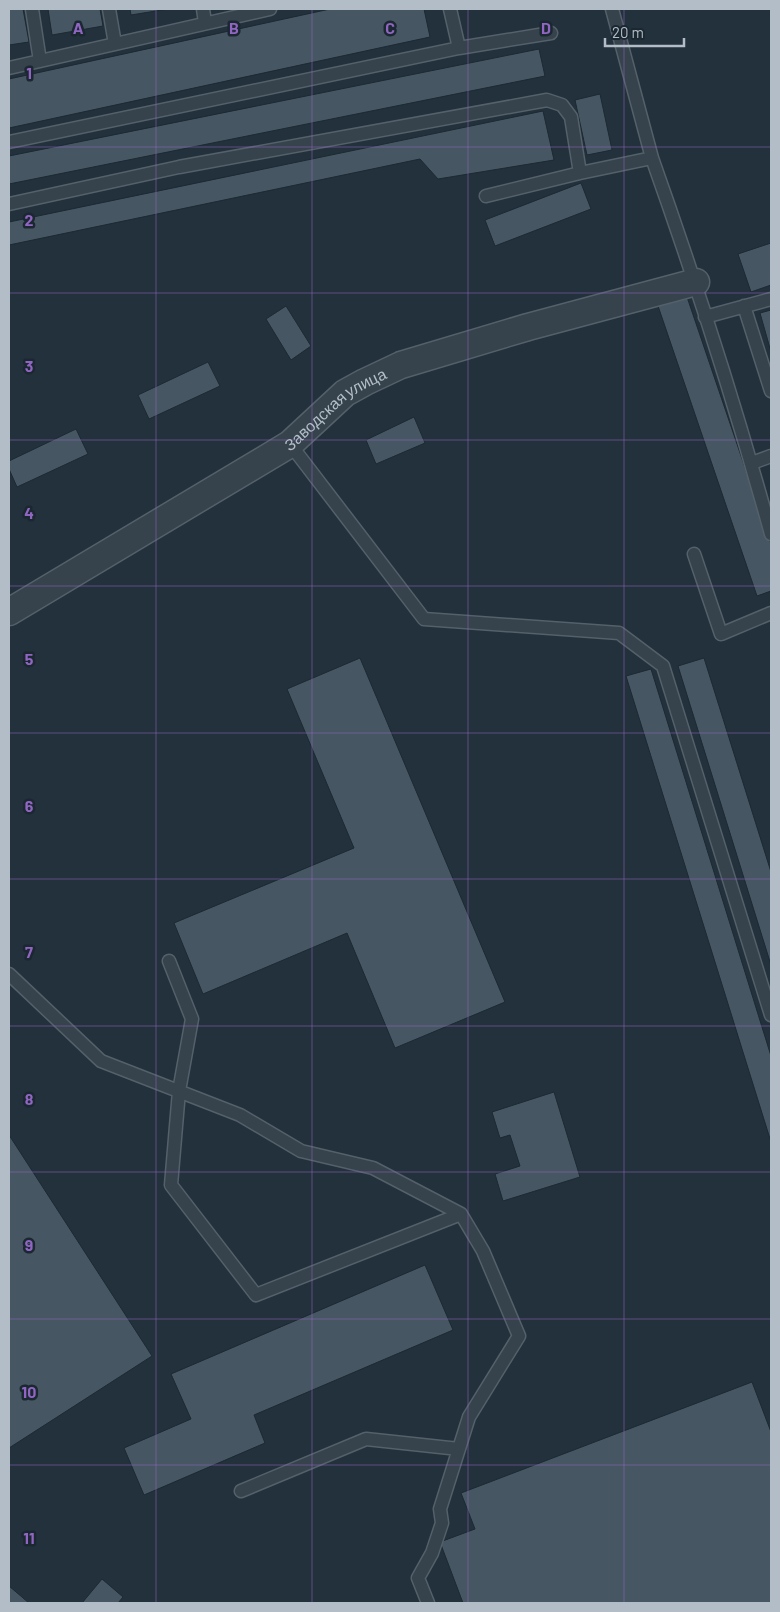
<svg xmlns="http://www.w3.org/2000/svg" width="780" height="1612" viewBox="0 0 780 1612" font-family="Barlow,sans-serif">
<style>
.building{fill:#465763;stroke:#1d2933}
.lines{fill:none;stroke-linecap:round;stroke-linejoin:round}
.lane-casing{stroke:#54606a;stroke-width:15}
.street-casing{stroke:#54606a;stroke-width:29}
.lane{stroke:#36424c;stroke-width:12}
.street{stroke:#36424c;stroke-width:26}
.grid{fill:none;stroke:#9166c3;stroke-width:1;stroke-opacity:0.55}
.labels{text-anchor:middle;stroke-width:5;stroke-linejoin:round;paint-order:stroke}
.street-label{font-size:16px;fill:#b2bdc8;stroke:#1b2731}
.grid-label{font-size:16px;text-anchor:middle;font-weight:bold;fill:#9166c3;stroke:#1b2731;stroke-width:5;stroke-linejoin:round;paint-order:stroke}
</style>
<rect width="100%" height="100%" fill="#22313c"/>
<path class="building" d="M9 9H23L29 42 9 45Z
M48 9H100L103 26 52 35Z
M130 9H168L131 15Z
M330 9H424L430 37 9 128V79Z
M539 49 545 76 9 184V156Z
M600 94 612 150 587 155 575 100Z
M543 111 554 160 438 179 420 159 9 245V222Z
M581 183 591 209 495 246 485 220Z
M771 243V285L751 292 738 254Z
M686 294 771 544V591L757 596 657 303Z
M286 306 311 346 291 360 266 319Z
M771 310V352L760 313Z
M208 362 220 386 149 419 138 395Z
M414 417 425 443 376 464 366 440Z
M76 429 88 454 17 487 9 469V461Z
M360 658 505 1002 395 1048 347 933 203 994 174 923 354 848 287 689Z
M704 658 771 872V965L678 666Z
M651 669 771 1056V1142L626 676Z
M554 1092 580 1177 503 1201 495 1174 520 1166 510 1135 500 1138 492 1112Z
M9 1135 152 1356 9 1448Z
M425 1265 453 1330 254 1415 265 1443 144 1495 124 1448 191 1419 171 1374Z
M752 1382 771 1432V1603H463L440 1542 475 1529 461 1493Z
M102 1579 123 1597 118 1603H82Z
M9 1586 29 1603H9Z"/>
<g class="lines">
<g class="lane-casing">
<path id="lane" d="M32 9 40 61
M109 9 115 44
M203 9 205 23
M450 9 459 48 551 33
M612 9 652 158
M9 68 270 9
M9 142 459 48
M580 173 652 158C696 282 736 407 771 534
M9 204 179 167 547 100 562 105 571 117 580 173 486 196
M744 306 771 391
M705 317 771 299
M290 444 424 619 619 633 663 666 771 1015
M752 463 771 456
M694 554 721 634 771 613
M169 961 192 1019 179 1091 171 1185 256 1295 461 1214
M9 974 101 1061 240 1115 301 1151 373 1168 461 1214 483 1251 519 1336 469 1417 440 1509 442 1523 432 1553 418 1578 428 1603
M241 1491 366 1439 459 1449"/>
</g>
<g class="street-casing">
<g id="street">
<path id="s1" d="M9 612 290 444 345 393 365 382 401 365 528 327 696 282"/>
</g>
</g>
<use href="#lane" class="lane"/>
<use href="#street" class="street"/>
</g>
<path class="grid" d="M156 9V1603M312 9V1603M468 9V1603M624 9V1603M9 147H771M9 293H771M9 440H771M9 586H771M9 733H771M9 879H771M9 1026H771M9 1172H771M9 1319H771M9 1465H771"/>
<g class="labels">
<g class="street-label">
<text dy="6" stroke="none"><textPath href="#s1" startOffset="385">Заводская улица</textPath></text>
</g>
</g>
<g class="grid-label">
<text x="78" y="34">A</text>
<text x="234" y="34">B</text>
<text x="390" y="34">C</text>
<text x="546" y="34">D</text>
<text x="29" y="79">1</text>
<text x="29" y="226">2</text>
<text x="29" y="372">3</text>
<text x="29" y="519">4</text>
<text x="29" y="665">5</text>
<text x="29" y="812">6</text>
<text x="29" y="958">7</text>
<text x="29" y="1105">8</text>
<text x="29" y="1251">9</text>
<text x="29" y="1398">10</text>
<text x="29" y="1544">11</text>
</g>
<rect width="780" height="1612" fill="none" stroke="#b2bdc8" stroke-width="20"/>
<path d="M605 38v8h79v-8" fill="none" stroke="#b2bdc8" stroke-width="2.5"/>
<text x="612" y="38" font-size="15" fill="#b2bdc8" stroke="#1b2731" stroke-width="4" paint-order="stroke">20 m</text>
</svg>
